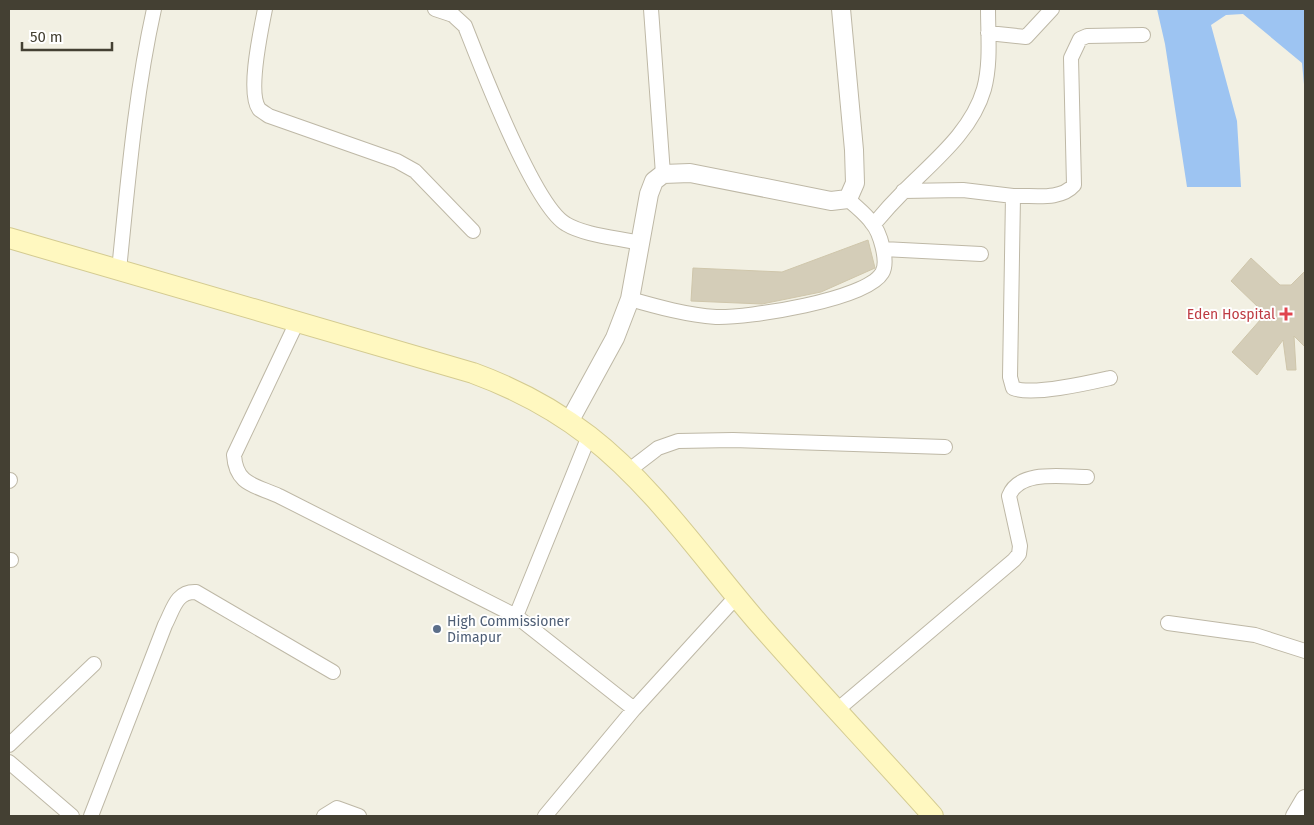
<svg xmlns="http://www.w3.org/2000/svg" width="1314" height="825" viewBox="0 0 1314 825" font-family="'Fira Sans',sans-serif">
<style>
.water{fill:#9dc4f2}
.building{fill:#d4cdb8;stroke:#cfc6ab}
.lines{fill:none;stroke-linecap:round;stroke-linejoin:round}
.minor-casing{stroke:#beb8a6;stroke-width:16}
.tertiary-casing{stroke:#beb8a6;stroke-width:20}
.secondary-casing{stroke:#d4cb91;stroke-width:22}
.minor{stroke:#fff;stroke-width:14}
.tertiary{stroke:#fff;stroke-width:18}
.secondary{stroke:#fff8c0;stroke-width:20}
.health-dot{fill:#e0444e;stroke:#fff;stroke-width:2}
.service-dot{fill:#5c6f8a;stroke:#fff;stroke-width:2}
.labels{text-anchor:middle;stroke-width:4;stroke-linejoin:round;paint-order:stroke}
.health-label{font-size:14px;fill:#be3a42;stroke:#fff;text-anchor:end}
.service-label{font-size:14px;fill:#4e5e75;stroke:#fff;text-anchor:start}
</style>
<rect width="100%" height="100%" fill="#f2f0e3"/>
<path class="water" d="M1157 9H1305V95L1302 63 1243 14 1226 15 1211 25 1237 121 1241 187H1187L1165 44Z"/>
<path class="building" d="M868 240 875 268 821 292 762 304 691 301 693 268 782 272Z
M1251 258 1280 285H1291L1305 271V347L1294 336 1296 370H1287L1283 340 1257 375 1232 352 1261 319 1259 308 1231 281Z"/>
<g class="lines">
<g class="minor-casing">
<path id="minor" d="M265 9C261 30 247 92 259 109 261 111 266 114 269 116L397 161 415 171 473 231
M435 9 453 15 465 26C480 64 534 206 566 224 584 235 618 238 639 243
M651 9 663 174
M988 33 1026 37 1052 9
M903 191 963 190 1013 196
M874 224C884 212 894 201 905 190 934 161 972 131 984 89 991 63 988 35 988 9
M883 249 981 254
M119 270C128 182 135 95 154 9
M630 299C658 307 687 315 716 317 748 318 866 300 882 273 889 262 880 232 872 223 866 214 856 207 848 199
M297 322 234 455C236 485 255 485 279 496L516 616
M1110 378C1088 383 1032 396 1013 388L1010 377 1013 196C1034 195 1060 201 1074 185L1071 58 1080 39 1087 36 1143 35
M589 436 516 616 634 709
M628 471 658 448 678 441 733 440 945 447
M9 481 10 480
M9 560H11
M1168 623 1255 635 1305 651
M837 710 1014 560 1019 554 1020 546 1009 496C1019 469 1064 477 1087 477
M9 745 94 664
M9 762 72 816
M91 816 165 625C173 610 176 591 196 592L333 672
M324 816 337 808 359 816
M545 816 634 709 736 597"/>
</g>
<g class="tertiary-casing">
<path id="tertiary" d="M569 422 615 338 630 299 649 194 654 181 663 174 690 173 831 201 848 199 855 183 854 150 841 9
M1295 816 1305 799"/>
</g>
<g class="secondary-casing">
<path id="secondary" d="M9 238 473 373C514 388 554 409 589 436 655 487 706 563 761 626 817 690 876 752 933 816"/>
</g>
<use href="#minor" class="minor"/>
<use href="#tertiary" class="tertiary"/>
<use href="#secondary" class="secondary"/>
</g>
<path class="health-dot" d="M1283.5 306.5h5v5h5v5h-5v5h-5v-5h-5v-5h5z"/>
<circle class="service-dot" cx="437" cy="629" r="5"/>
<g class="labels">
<g class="health-label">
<text x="1275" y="319">Eden Hospital</text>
</g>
<g class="service-label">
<text x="447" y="626">High Commissioner<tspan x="447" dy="16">Dimapur</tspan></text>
</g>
</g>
<rect width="1314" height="825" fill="none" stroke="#444033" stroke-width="20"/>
<path d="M22 42v8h90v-8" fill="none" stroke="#444033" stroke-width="2.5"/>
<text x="30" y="42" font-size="15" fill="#444033" stroke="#ffffff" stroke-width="4" paint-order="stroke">50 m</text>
</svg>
